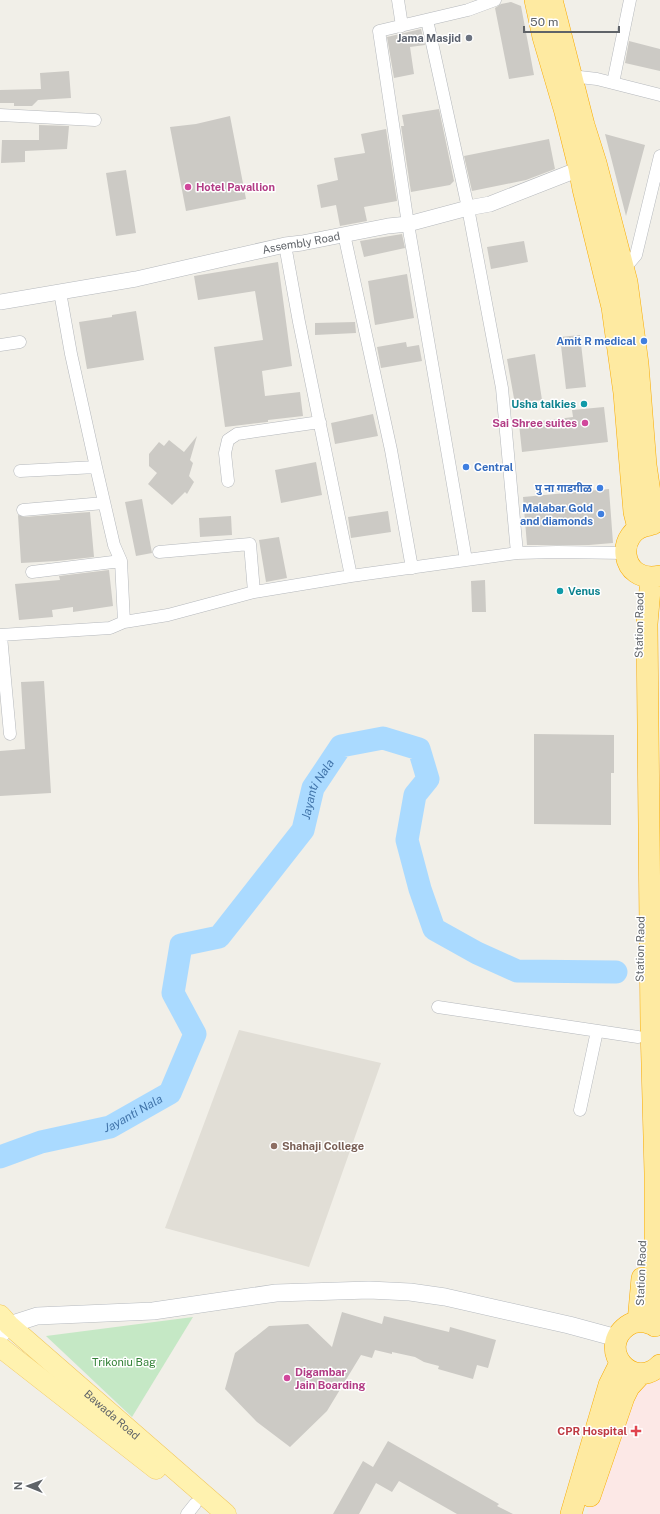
<svg xmlns="http://www.w3.org/2000/svg" width="660" height="1514" viewBox="0 0 660 1514" font-family="'Public Sans','Noto Sans Devanagari',sans-serif">
<style>
.education{fill:#e1ded6}
.medical{fill:#fce8e6}
.green{fill:#c5e8c5}
.lines{fill:none;stroke-linecap:round;stroke-linejoin:round}
.river{stroke:#aadaff;stroke-width:23}
.building{fill:#cccac5}
.minor-casing{stroke:#b5b8bc;stroke-width:13}
.tertiary-casing{stroke:#b5b8bc;stroke-width:16}
.secondary-casing{stroke:#b6babf;stroke-width:18}
.primary-casing{stroke:#f2c960;stroke-width:21}
.trunk-casing{stroke:#f9ab00;stroke-width:22}
.minor{stroke:#fff;stroke-width:12}
.tertiary{stroke:#fff;stroke-width:15}
.secondary{stroke:#fff;stroke-width:17}
.primary{stroke:#fff2af;stroke-width:20}
.trunk{stroke:#feeaa1;stroke-width:21}
.worship-dot{fill:#6b7280;stroke:#fff;stroke-width:1.5}
.hotel-dot{fill:#d1479c;stroke:#fff;stroke-width:1.5}
.shop-dot{fill:#3f7fe0;stroke:#fff;stroke-width:1.5}
.culture-dot{fill:#0f9aa8;stroke:#fff;stroke-width:1.5}
.education-dot{fill:#8d6e63;stroke:#fff;stroke-width:1.5}
.health-dot{fill:#e0444e;stroke:#fff;stroke-width:1.5}
.labels{text-anchor:middle;stroke-width:3;stroke-linejoin:round;paint-order:stroke}
.worship-label{font-size:11px;font-weight:bold;fill:#5b616d;stroke:#fff;text-anchor:end}
.hotel-label{font-size:11px;font-weight:bold;fill:#b23c85;stroke:#fff;text-anchor:start}
.street-label{font-size:11px;fill:#5f6368;stroke:#fff}
.shop-label{font-size:11px;font-weight:bold;fill:#366cbe;stroke:#fff;text-anchor:end}
.culture-label{font-size:11px;font-weight:bold;fill:#0d838f;stroke:#fff;text-anchor:end}
.education-label{font-size:11px;font-weight:bold;fill:#785e54;stroke:#fff;text-anchor:start}
.park-label{font-size:11px;fill:#348238;stroke:#fff}
.health-label{font-size:11px;font-weight:bold;fill:#be3a42;stroke:#fff;text-anchor:end}
.water-label{font-size:12px;font-style:italic;fill:#4174aa;stroke:#fff}
</style>
<rect width="100%" height="100%" fill="#f1efe8"/>
<path class="education" d="M239 1030 381 1063 309 1267 165 1228Z"/>
<path class="medical" d="M660 1365V1514H587L615 1420Z"/>
<path class="green" d="M193 1317 132 1417 46 1336Z"/>
<g class="lines">
<path class="river" id="s1" d="M0 1157 41 1142 110 1127 170 1093 195 1034 173 993 181 945 219 937 303 830 313 788 341 746 383 738 419 749 428 779 415 795 407 840 420 889 434 929 477 953 517 971 616 972"/>
</g>
<path class="building" d="M511 2 521 6 534 75 509 79 495 8 501 4Z
M421 29 425 45 410 47 414 74 394 78 387 37Z
M629 41 660 49V71L625 63Z
M69 71 71 98 38 100 32 106H14V103H0V90L41 89 40 73Z
M439 109 454 181 450 185 411 192 401 126H404L402 115Z
M230 116 246 199 186 211 170 127 196 124Z
M39 125 69 126 67 149 25 151V162L1 163 2 140H39Z
M386 129 397 201 364 207 367 221 340 226 336 205 321 208 317 185 338 180 334 158 365 153 361 134Z
M605 134 645 145 626 216Z
M549 139 555 169 526 180 472 191 464 156Z
M126 170 136 233 116 236 106 173Z
M402 234 405 248 364 257 360 241Z
M524 241 528 262 491 269 487 247Z
M278 262 292 366 262 371 265 396 300 392 303 416 268 420V422H267L225 427 214 347 263 340 255 291 198 300 194 276Z
M407 274 414 318 375 325 368 281Z
M136 311 144 360 87 369 79 322 112 317V315Z
M355 322 356 333 315 335V323Z
M580 335 586 387 566 389 560 337Z
M406 342 407 347 419 345 422 361 381 368 377 347Z
M535 354 542 400 515 404 507 359Z
M604 407 608 442 522 452 519 424 573 417 572 410Z
M373 414 378 436 335 444 331 423Z
M197 436 190 460 193 463 189 476 194 482 187 494 185 492 172 505 148 484 157 473 149 466V454L159 442 164 446 169 440 184 452Z
M316 462 322 495 281 503 275 470Z
M609 489 613 543 589 545H527L523 497Z
M142 499 152 553 136 556 125 502Z
M388 511 391 532 351 538 348 517Z
M90 512 94 557 57 561 21 563 18 515 24 517Z
M231 516 232 535 200 537 199 518Z
M279 537 287 578 266 582 259 540Z
M109 570 113 606 73 612V607L52 610 53 617 19 620 15 584 60 580 59 576Z
M485 580 486 612H472L471 581Z
M44 681 51 793 0 796V751L25 749 21 682Z
M534 734 614 735V773H611V825L534 824Z
M342 1312 382 1324 384 1316 449 1332 450 1327 496 1340 488 1368 477 1365 473 1379 438 1369 439 1366 424 1362 415 1357 392 1352V1354L375 1350 372 1358 361 1355 327 1411 290 1447 257 1422 225 1389 235 1353 269 1326 308 1324 332 1347Z
M388 1441 499 1504 497 1506 513 1514H457L399 1481 392 1492 376 1483 359 1514H333L363 1461 373 1467Z"/>
<g class="lines">
<g class="minor-casing">
<path id="minor" d="M398 0 402 26
M427 20 468 208 502 388 517 553
M571 76 597 79 660 95
M613 83 630 0
M0 115 95 120
M344 234 391 450 412 568
M285 245 299 322 351 576 517 553 557 552 626 553
M624 269 636 255 660 156
M0 345 20 342
M20 471 96 467
M228 481 225 453 228 440 237 434 320 422
M23 510 104 503
M159 552 250 544 254 592 351 576
M466 560 408 224 379 31 468 10 495 0
M32 572 121 561
M124 622 168 615 254 592
M0 635 110 628 124 622 121 561 114 545 96 467 71 354 60 292
M1 636 10 734
M438 1007 638 1037
M580 1110 597 1031
M187 1514 195 1504"/>
</g>
<g class="tertiary-casing">
<g id="tertiary">
<path id="s2" d="M0 302 136 279 285 245 302 243 388 226 408 224 468 208 490 204 587 166"/>
</g>
</g>
<g class="secondary-casing">
<path id="secondary" d="M0 1335 9 1325 37 1316 153 1311 276 1293 369 1290 410 1292 445 1297 569 1325 617 1338"/>
</g>
<g class="primary-casing">
<g id="primary">
<path id="s3" d="M0 1315 9 1325 226 1514"/>
<path d="M0 1347 156 1469"/>
</g>
</g>
<g class="trunk-casing">
<path id="trunk" d="M535 0 543 37 565 112 579 168 583 189 612 307 624 393 634 512 638 528
M552 0 584 125 596 163 627 282 638 364 646 465 652 506 653 524
M650 525C614 529 619 585 660 576
M651 578 647 624 651 1027 655 1173V1326
M638 1322 642 1278
M651 1324C643 1321 634 1321 627 1326 596 1349 633 1392 660 1365
M590 1496 624 1397 629 1387 641 1374
M571 1514 609 1385 620 1363"/>
</g>
<use href="#minor" class="minor"/>
<use href="#tertiary" class="tertiary"/>
<use href="#secondary" class="secondary"/>
<use href="#primary" class="primary"/>
<use href="#trunk" class="trunk"/>
</g>
<circle class="worship-dot" cx="469" cy="38" r="4"/>
<g class="hotel-dot">
<circle cx="188" cy="187" r="4"/>
<circle cx="585" cy="423" r="4"/>
<circle cx="287" cy="1378" r="4"/>
</g>
<g class="shop-dot">
<circle cx="644" cy="341" r="4"/>
<circle cx="466" cy="467" r="4"/>
<circle cx="600" cy="488" r="4"/>
<circle cx="601" cy="514" r="4"/>
</g>
<g class="culture-dot">
<circle cx="584" cy="404" r="4"/>
<circle cx="560" cy="591" r="4"/>
</g>
<circle class="education-dot" cx="274" cy="1146" r="4"/>
<path class="health-dot" d="M634 1425h4v4h4v4h-4v4h-4v-4h-4v-4h4z"/>
<g class="labels">
<g class="worship-label">
<text x="461" y="42">Jama Masjid</text>
</g>
<g class="hotel-label">
<text x="196" y="191">Hotel Pavallion</text>
<text x="577" y="427" text-anchor="end">Sai Shree suites</text>
<text x="295" y="1376">Digambar<tspan x="295" dy="13">Jain Boarding</tspan></text>
</g>
<g class="street-label">
<text dy="4" stroke="none"><textPath href="#s2" startOffset="307">Assembly Road</textPath></text>
<text transform="translate(639 625) rotate(-89)" y="4">Station Raod</text>
<text transform="translate(640 949) rotate(-89)" y="4">Station Raod</text>
<text transform="translate(641 1273) rotate(-88)" y="4">Station Raod</text>
<text dy="4" stroke="none"><textPath href="#s3" startOffset="150">Bawada Road</textPath></text>
</g>
<g class="shop-label">
<text x="636" y="345">Amit R medical</text>
<text x="474" y="471" text-anchor="start">Central</text>
<text x="592" y="492">पु ना गाडगीळ</text>
<text x="593" y="512">Malabar Gold<tspan x="593" dy="13">and diamonds</tspan></text>
</g>
<g class="culture-label">
<text x="576" y="408">Usha talkies</text>
<text x="568" y="595" text-anchor="start">Venus</text>
</g>
<g class="education-label">
<text x="282" y="1150">Shahaji College</text>
</g>
<g class="park-label">
<text x="124" y="1366">Trikoniu Bag</text>
</g>
<g class="health-label">
<text x="627" y="1435">CPR Hospital</text>
</g>
<g class="water-label">
<text dy="4" stroke="none"><textPath href="#s1" startOffset="561">Jayanti Nala</textPath></text>
<text dy="4" stroke="none"><textPath href="#s1" startOffset="141">Jayanti Nala</textPath></text>
</g>
</g>
<g transform="translate(28 1486) rotate(271)" stroke="#ffffff" stroke-width="3" paint-order="stroke">
<path d="M0-3L7 15L0 10L-7 15Z" fill="#5f6368"/>
<text y="-6" font-size="11" font-weight="bold" text-anchor="middle" fill="#5f6368">N</text>
</g>
<path d="M524 26v6h95v-6" fill="none" stroke="#5f6368" stroke-width="2"/>
<text x="530" y="26" font-size="12" fill="#5f6368" stroke="#ffffff" stroke-width="3" paint-order="stroke">50 m</text>
</svg>
